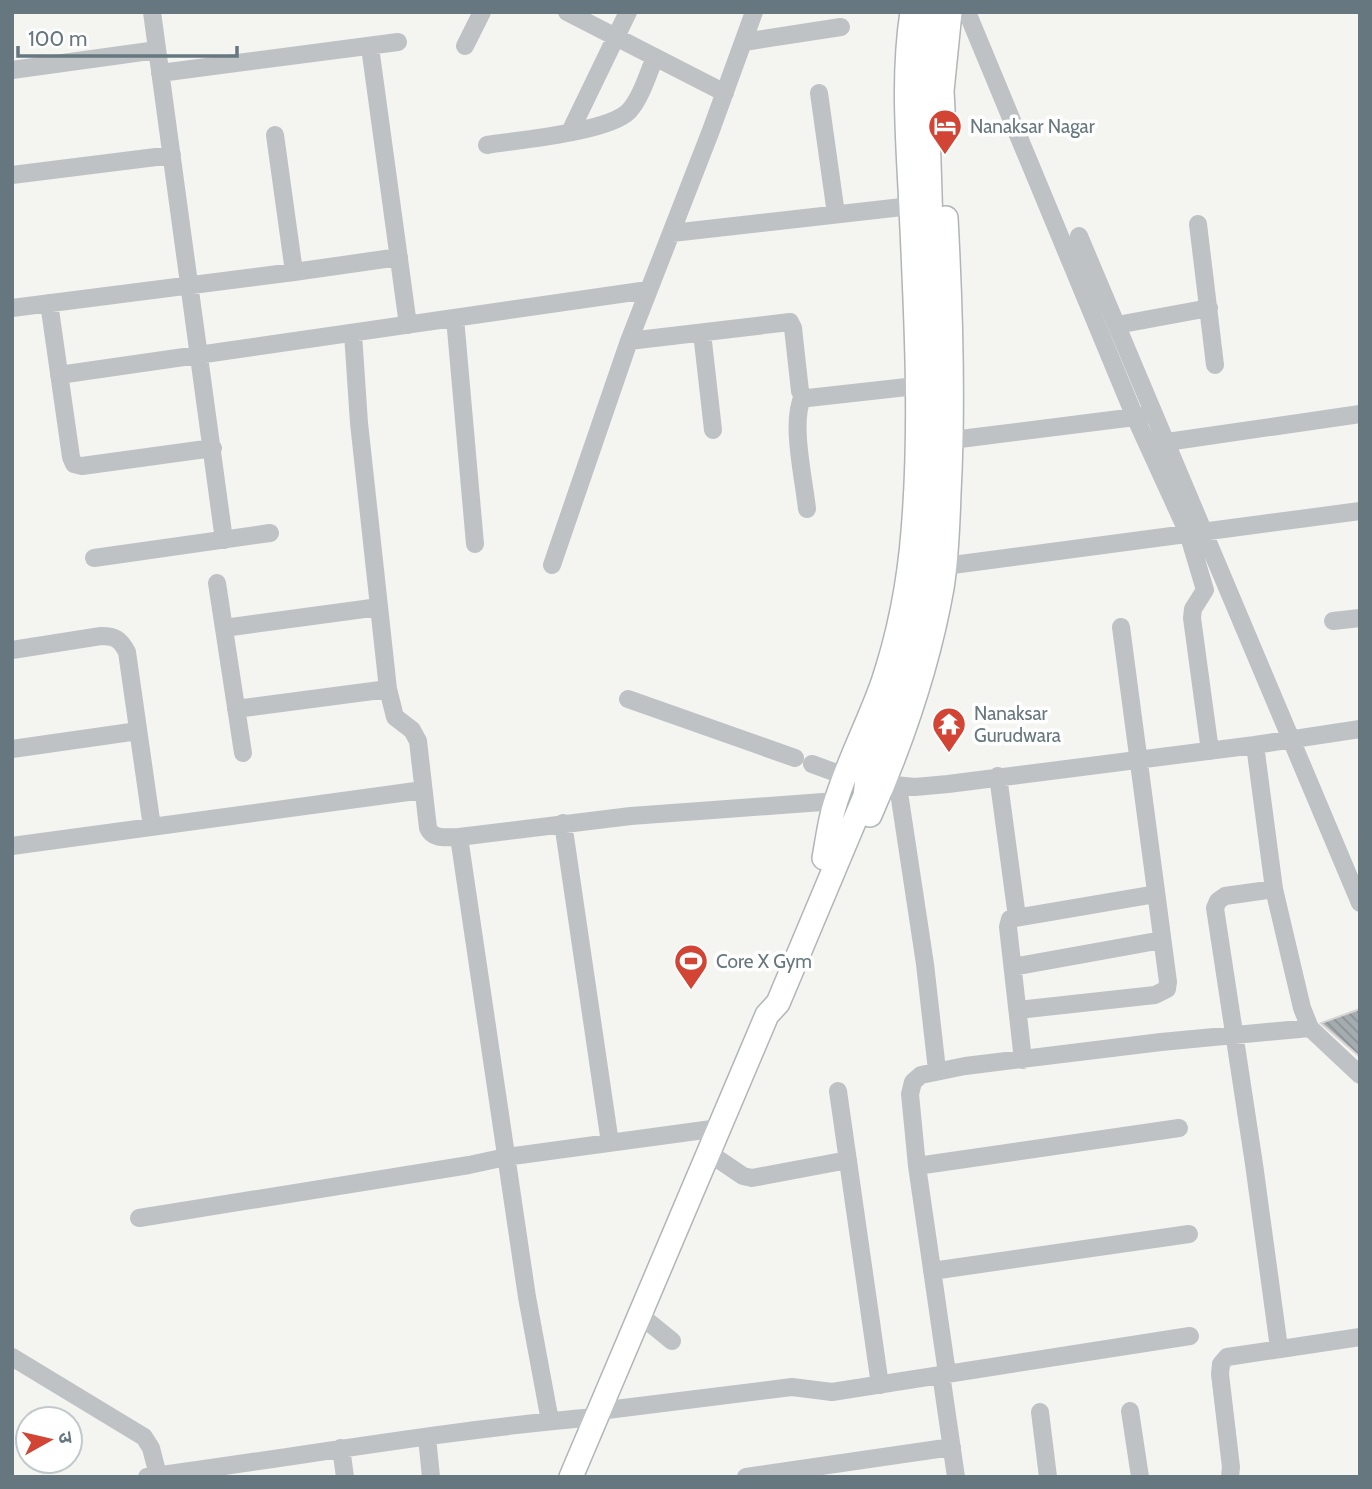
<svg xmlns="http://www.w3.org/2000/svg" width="1372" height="1489" viewBox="0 0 1372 1489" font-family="Cabin,'Noto Sans Devanagari',sans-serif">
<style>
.building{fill:url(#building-back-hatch);stroke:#d6d5d4;stroke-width:2}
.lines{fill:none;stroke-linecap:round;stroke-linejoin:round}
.major-casing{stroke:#b0b5b7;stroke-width:26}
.minor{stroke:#bec2c5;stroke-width:18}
.major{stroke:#fff;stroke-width:23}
.labels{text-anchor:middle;stroke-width:7;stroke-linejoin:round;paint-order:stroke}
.poi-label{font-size:19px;fill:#66777f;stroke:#fff;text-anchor:start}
</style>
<defs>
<pattern id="building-back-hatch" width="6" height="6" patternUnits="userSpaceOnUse" patternTransform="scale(1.75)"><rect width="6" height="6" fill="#a4acaf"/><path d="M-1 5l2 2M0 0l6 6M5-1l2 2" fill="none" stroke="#899194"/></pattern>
</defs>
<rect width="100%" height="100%" fill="#f4f4f1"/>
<path class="building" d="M1360 1009V1057L1321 1023Z"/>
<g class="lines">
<g class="major-casing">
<path id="major" d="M943 110 942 91 950 12
M870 815C902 742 928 667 942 588 947 557 948 525 949 493 954 401 951 310 946 218
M824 858C827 842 829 826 833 811 845 767 868 725 883 682 899 634 909 582 913 532 922 424 916 316 911 208 908 143 902 77 912 12
M571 1477 767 1015 778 1003 865 796 867 779 891 716 907 664 921 599 935 476 936 386 927 98 932 12"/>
</g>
<path class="minor" d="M152 12 224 540
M567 12 725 93
M967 12 1135 417 1188 533 1205 590 1193 609 1192 618 1210 751
M744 42 841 27
M465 46 482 12
M370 47 408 325
M12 70 157 50
M160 73 398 42
M819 93 836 214
M570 132 628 12
M275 135 294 272
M487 145C518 140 609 132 629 111 641 98 648 74 655 57
M12 175 172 155
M1198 224 1215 365
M672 233 911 206
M1079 236 1360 903
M49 303 71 457 74 464 82 466 213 448
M12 308 294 272 399 257
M455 318 475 544
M1117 325 1209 308
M702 333 713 430
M353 334 359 423 388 689 395 717 412 730 418 741 428 828C433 840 447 837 459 837L631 816 836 801
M629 341 790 322 793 328 800 391 803 396 808 398 916 386
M59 375 648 290
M803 396C790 422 804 479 807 509
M952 440 1143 416
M1167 442 1360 414
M94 558 270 533
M552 565 629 341 710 133 754 12
M945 566 1360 511
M217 583 243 753
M1333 621 1360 618
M224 628 379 607
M12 650 101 636C115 636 120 639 127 652L152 827
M628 699 795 758
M236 709 388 689
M1255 745 1274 889 1302 1008 1310 1028 1360 1075
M12 749 138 731
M812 764 845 776
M998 776 1017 917
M884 784 915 787 948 784 1255 745 1360 729
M898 786 925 964 937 1070
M563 823 610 1143
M459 837 527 1297 550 1421
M12 846 423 790
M1274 889 1225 896 1218 901 1215 908 1254 1164 1279 1348
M1013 967 1162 940
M1018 1010 1155 995 1167 989 1168 982 1121 627
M1023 1060 1008 927 1010 919 1156 894
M838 1091 880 1385
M709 1153 743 1176 752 1178 848 1160
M917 1166 1179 1128
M139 1218 469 1165 506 1157 719 1128
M932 1271 1189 1234
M640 1315 672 1341
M12 1357 144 1437 151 1448 158 1475
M947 1373 917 1166 910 1094 913 1082 921 1075 965 1066 1161 1042 1310 1028
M941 1374 956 1477
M599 1411 792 1387 832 1392 1190 1336
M1130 1411 1140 1477
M1040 1412 1048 1477
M427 1437 431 1477
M341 1448 345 1477
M147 1477C297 1457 445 1430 596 1417
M746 1477 952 1447
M1230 1477 1231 1467 1220 1374 1221 1364 1227 1357 1360 1337"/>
<use href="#major" class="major"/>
</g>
<defs>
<g id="hotel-pin" transform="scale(1.75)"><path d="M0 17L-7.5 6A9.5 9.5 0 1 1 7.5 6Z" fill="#d24433" stroke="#fff"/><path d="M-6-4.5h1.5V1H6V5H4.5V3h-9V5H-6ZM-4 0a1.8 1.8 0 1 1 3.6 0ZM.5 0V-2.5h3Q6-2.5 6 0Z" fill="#fff"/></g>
<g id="temple-pin" transform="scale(1.75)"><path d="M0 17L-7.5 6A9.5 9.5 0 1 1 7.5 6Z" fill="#d24433" stroke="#fff"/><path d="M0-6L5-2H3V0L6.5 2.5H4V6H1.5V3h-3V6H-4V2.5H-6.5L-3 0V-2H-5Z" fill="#fff"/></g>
<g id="stadium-pin" transform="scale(1.75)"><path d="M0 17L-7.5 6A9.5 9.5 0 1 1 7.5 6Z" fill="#d24433" stroke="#fff"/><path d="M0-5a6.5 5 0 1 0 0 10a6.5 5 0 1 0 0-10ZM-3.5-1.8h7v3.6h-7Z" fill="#fff"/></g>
</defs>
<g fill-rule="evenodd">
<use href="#hotel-pin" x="945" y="126"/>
<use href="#temple-pin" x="949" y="724"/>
<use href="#stadium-pin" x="691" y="961"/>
</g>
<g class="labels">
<g class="poi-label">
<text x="970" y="133">Nanaksar Nagar</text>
<text x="974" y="720">Nanaksar<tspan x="974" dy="22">Gurudwara</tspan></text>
<text x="716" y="968">Core X Gym</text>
</g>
</g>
<rect width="1372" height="1489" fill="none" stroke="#66777f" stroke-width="28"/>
<g transform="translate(49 1440) rotate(82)"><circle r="33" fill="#ffffff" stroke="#c2c9cc" stroke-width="2"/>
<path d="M0-5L12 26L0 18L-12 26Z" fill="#d24433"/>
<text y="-10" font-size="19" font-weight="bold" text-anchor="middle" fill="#66777f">उ</text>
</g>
<path d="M18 46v10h219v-10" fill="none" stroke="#66777f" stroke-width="3.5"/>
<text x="28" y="46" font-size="21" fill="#66777f" stroke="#ffffff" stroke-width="5" paint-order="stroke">100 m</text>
</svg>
